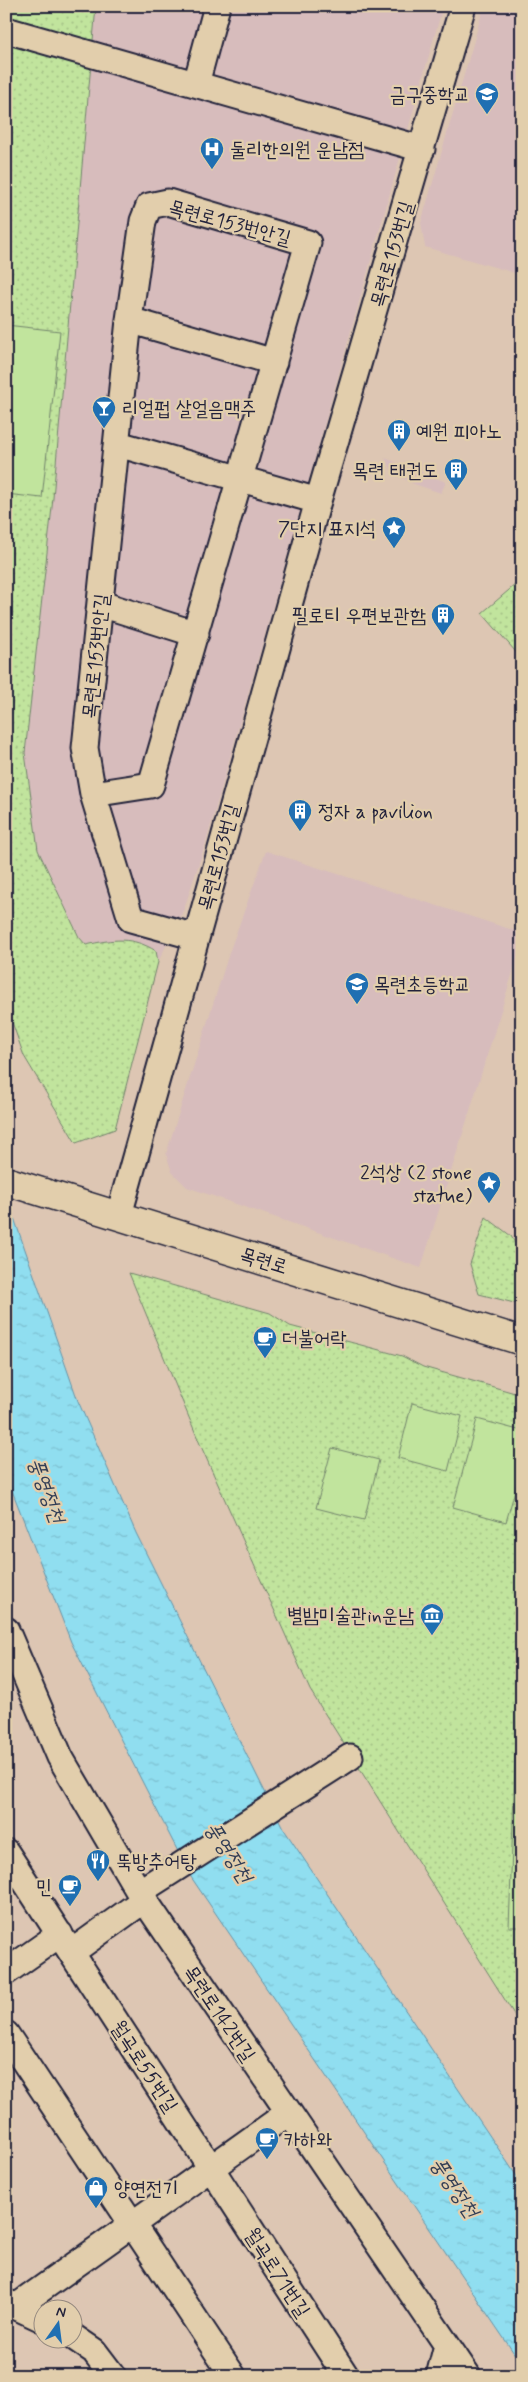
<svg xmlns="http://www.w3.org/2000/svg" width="528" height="2382" viewBox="0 0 528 2382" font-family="Mynerve,'Poor Story',sans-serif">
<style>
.built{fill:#d7bcbc}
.park{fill:url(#park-dots);stroke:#72836c}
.pitch{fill:#c1e49d;stroke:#72836c}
.water{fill:url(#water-ripples);stroke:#6493a8}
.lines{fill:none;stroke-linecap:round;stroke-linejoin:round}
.minor-casing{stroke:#22223b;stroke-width:29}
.major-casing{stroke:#22223b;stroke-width:31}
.minor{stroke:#e2ceac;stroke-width:25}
.major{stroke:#e2ceac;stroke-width:28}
.labels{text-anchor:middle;stroke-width:4.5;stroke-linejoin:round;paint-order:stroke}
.poi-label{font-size:20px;fill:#22223b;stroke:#e2ceac;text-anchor:start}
.street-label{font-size:20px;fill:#22223b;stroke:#e2ceac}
.water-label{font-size:21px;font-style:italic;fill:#323e56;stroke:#e2ceac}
</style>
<defs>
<pattern id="park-dots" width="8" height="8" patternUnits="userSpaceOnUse" patternTransform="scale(1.25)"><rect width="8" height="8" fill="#c1e49d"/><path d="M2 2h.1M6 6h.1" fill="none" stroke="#a6c388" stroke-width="1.8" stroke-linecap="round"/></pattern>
<pattern id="water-ripples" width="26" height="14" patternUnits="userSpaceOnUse" patternTransform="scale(1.25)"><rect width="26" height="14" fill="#90def0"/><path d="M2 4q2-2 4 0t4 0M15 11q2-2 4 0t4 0" fill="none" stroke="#7cbecf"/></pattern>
</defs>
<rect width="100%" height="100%" fill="#ddc6b3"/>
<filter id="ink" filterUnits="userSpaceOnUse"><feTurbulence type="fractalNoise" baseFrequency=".02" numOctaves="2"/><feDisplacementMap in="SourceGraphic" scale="10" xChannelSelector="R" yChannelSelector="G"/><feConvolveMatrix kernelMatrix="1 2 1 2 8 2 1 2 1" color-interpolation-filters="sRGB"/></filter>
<g filter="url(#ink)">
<path class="built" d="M96 6H443L207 839 183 912 158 962 156 951 147 946 117 939 86 945 79 937 38 850 25 753 53 498Z
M484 6H522V275L425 247 421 223Z
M385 458 446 482 441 493 414 484 394 474Z
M266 851 522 933V943L421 1268 187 1187 172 1172 166 1154 230 950Z"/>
<path class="park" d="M6 6H96L53 498 25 753 38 850 79 937 86 945C113 939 132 936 156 951L158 962 115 1129 76 1143 24 1056 6 1005Z
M522 579V659L482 613Z
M486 1217 511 1236 522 1255V1305L479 1294 470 1264Z
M129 1273 270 1313 290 1326 402 1356 423 1367 522 1395V2027L310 1690 200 1444Z"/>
<path class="pitch" d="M6 325 60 331 42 498 6 494Z
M412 1403 462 1416 448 1471 398 1458Z
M477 1419 522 1431V1466L506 1522 453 1507Z
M332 1448 379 1460 364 1520 316 1508Z
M518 1688H522V1927H509Z"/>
<path class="water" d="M6 1195 78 1401 136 1533 283 1828 522 2184V2365L191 1877 71 1642 6 1475Z"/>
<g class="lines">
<g class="minor-casing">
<path id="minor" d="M6 30 422 149
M196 84 217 6
M129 320 274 362
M118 444 318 501
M101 604 196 634
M93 794 151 785 308 243 168 202 149 206 143 221 129 320 85 748 93 794 131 919 196 937
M119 1215 318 501 463 6
M6 1630 60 1757 139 1892 468 2376
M6 1852 346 2376
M139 1892 350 1757
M72 1952 144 1900
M6 1972 60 1934
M6 2034 233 2376
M6 2302 42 2319
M16 2307 288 2113
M72 2336 94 2351 113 2376
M439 2376 447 2345"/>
</g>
<g class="major-casing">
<path id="major" d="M6 1181 522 1341"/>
</g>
<use href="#minor" class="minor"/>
<use href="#major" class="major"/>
</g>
</g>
<defs>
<g id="school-pin" transform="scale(1.25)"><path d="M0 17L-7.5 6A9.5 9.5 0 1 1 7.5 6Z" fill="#1f6fb2" stroke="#e2ceac"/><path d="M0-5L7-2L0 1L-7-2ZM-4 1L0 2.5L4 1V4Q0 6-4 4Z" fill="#fff"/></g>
<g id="hospital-pin" transform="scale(1.25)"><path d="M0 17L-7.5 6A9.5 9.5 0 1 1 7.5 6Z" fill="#1f6fb2" stroke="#e2ceac"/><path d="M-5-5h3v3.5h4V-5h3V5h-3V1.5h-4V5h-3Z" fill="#fff"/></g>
<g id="bar-pin" transform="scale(1.25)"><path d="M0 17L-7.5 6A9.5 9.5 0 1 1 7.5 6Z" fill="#1f6fb2" stroke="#e2ceac"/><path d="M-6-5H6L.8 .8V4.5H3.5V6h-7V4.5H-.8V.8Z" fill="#fff"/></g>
<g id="building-pin" transform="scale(1.25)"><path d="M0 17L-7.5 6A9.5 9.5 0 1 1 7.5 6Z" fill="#1f6fb2" stroke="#e2ceac"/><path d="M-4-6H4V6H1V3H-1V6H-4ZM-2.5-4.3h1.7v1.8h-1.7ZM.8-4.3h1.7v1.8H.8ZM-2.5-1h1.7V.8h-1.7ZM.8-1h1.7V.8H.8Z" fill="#fff"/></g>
<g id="sight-pin" transform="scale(1.25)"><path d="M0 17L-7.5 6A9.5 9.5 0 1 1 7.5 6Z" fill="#1f6fb2" stroke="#e2ceac"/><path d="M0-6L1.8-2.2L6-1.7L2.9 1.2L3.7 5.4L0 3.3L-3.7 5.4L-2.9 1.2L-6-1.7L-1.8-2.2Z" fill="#fff"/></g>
<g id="cafe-pin" transform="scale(1.25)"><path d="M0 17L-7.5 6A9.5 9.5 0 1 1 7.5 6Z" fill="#1f6fb2" stroke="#e2ceac"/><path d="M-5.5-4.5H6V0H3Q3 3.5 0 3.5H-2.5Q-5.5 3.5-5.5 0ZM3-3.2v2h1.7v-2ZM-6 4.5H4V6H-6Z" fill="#fff"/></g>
<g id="museum-pin" transform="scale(1.25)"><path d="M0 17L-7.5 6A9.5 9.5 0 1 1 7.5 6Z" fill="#1f6fb2" stroke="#e2ceac"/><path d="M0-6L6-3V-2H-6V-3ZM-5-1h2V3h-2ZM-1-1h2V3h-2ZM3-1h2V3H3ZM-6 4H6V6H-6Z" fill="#fff"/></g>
<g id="restaurant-pin" transform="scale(1.25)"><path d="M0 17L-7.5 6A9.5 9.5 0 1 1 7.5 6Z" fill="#1f6fb2" stroke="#e2ceac"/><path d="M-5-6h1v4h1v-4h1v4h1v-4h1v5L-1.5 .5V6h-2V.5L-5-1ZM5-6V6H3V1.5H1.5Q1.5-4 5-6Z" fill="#fff"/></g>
<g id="shop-pin" transform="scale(1.25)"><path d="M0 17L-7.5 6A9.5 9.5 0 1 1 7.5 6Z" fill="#1f6fb2" stroke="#e2ceac"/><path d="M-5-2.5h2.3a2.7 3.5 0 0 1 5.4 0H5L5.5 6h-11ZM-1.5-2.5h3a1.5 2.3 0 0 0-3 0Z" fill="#fff"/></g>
</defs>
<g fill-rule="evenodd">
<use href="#school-pin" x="487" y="94"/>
<use href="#hospital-pin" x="212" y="149"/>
<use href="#bar-pin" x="104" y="408"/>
<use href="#building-pin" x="399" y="431"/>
<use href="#building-pin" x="456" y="470"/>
<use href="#sight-pin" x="394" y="528"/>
<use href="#building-pin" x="443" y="615"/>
<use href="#building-pin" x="300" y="811"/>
<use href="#school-pin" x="357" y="984"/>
<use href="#sight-pin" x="489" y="1183"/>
<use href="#cafe-pin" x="265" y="1338"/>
<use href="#museum-pin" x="432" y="1615"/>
<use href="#restaurant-pin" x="98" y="1861"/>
<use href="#cafe-pin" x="70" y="1886"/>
<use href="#cafe-pin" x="267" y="2139"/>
<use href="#shop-pin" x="96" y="2188"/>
</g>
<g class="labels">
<g class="poi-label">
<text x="470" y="101" text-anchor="end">금구중학교</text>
<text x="230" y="156">둘리한의원 운남점</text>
<text x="122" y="415">리얼펍 살얼음맥주</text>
<text x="416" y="438">예원 피아노</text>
<text x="438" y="477" text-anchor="end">목련 태권도</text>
<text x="376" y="535" text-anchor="end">7단지 표지석</text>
<text x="426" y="622" text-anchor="end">필로티 우편보관함</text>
<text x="318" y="818">정자 a pavilion</text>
<text x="374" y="991">목련초등학교</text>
<text x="472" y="1179" text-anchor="end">2석상 (2 stone<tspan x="472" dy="23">statue)</tspan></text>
<text x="282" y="1345">더불어락</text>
<text x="414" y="1622" text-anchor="end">별밤미술관in운남</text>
<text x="116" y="1868">뚝방추어탕</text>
<text x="52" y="1893" text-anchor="end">민</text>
<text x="284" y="2146">카하와</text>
<text x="114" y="2195">양연전기</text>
</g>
<g class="street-label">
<text transform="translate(230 222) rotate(15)" y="7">목련로153번안길</text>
<text transform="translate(391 254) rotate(-74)" y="7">목련로153번길</text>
<text transform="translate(95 656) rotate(-84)" y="7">목련로153번안길</text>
<text transform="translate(218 857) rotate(-75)" y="7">목련로153번길</text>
<text transform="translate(264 1260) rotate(17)" y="7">목련로</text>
<text transform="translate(220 2013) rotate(56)" y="7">목련로142번길</text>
<text transform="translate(145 2066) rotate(57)" y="7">월곡로55번길</text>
<text transform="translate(278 2272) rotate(57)" y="7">월곡로71번길</text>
</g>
<g class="water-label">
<text transform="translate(47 1490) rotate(70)" y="7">풍영정천</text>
<text transform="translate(229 1852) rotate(57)" y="7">풍영정천</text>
<text transform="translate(455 2187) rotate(56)" y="7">풍영정천</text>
</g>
</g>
<rect width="528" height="2382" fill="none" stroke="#e2ceac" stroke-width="25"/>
<rect x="12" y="12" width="503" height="2357" fill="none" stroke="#22223b" stroke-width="2" filter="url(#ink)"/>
<g transform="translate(58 2324) rotate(14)"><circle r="24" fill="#e2ceac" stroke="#95897f"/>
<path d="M0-4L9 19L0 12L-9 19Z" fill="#1f6fb2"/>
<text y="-8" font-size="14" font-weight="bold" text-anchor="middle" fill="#22223b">N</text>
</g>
</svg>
